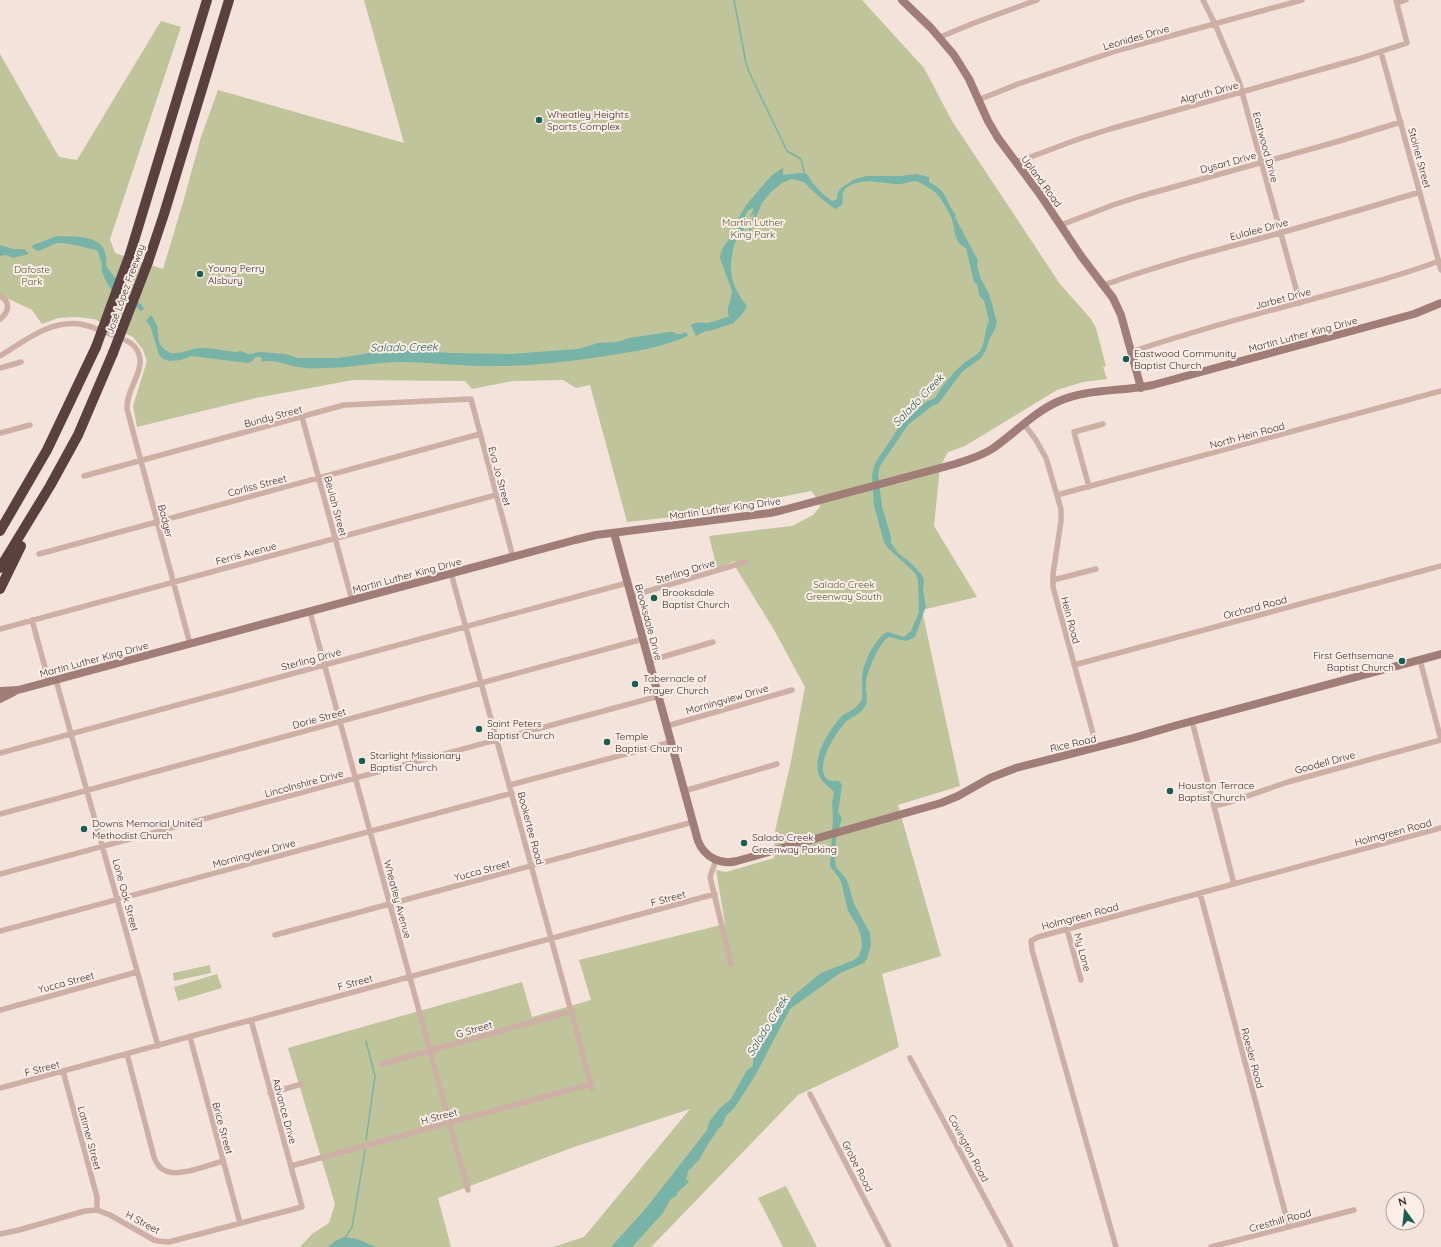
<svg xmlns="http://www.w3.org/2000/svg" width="1441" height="1247" viewBox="0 0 1441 1247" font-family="Quicksand,sans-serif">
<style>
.green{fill:#bfc49a}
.water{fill:#78b3a7}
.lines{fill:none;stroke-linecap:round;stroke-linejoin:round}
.stream{stroke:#78b3a7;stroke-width:1.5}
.river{stroke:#78b3a7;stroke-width:8}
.street{stroke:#cdafa6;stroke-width:5.5}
.secondary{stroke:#a17d77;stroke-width:8}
.highway{stroke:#5a403e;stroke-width:10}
.highway-bridge{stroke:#5a403e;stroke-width:10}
.poi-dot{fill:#1a5d52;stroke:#fbeee8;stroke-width:1.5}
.labels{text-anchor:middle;stroke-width:4;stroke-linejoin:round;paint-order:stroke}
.street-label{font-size:10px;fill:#382928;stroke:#fbeee8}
.poi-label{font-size:10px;fill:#382928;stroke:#fbeee8;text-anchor:start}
.park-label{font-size:10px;fill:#52582a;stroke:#fbeee8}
.water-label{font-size:11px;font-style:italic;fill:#1a5d52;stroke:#fbeee8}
</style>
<rect width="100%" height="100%" fill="#f4e3db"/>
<path class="green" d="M364 0H862L924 68 952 121 1060 284 1091 319 1096 328 1106 366 1103 367 1107 379 1083 382 1057 390 965 446 948 452 940 467 934 526 977 597 922 610 960 786 898 805 941 956 882 974 899 1047 798 1095 651 1247H553L584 1237 690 1109 571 1148 438 1198 451 1247H300L312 1234 329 1223 335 1204 288 1048 522 982 532 1017 591 1000 579 960 725 924 716 870 726 872 774 858 775 831 791 761 805 687 773 628 736 568 735 561 717 568 709 536 792 526 813 515 820 507 818 500 811 491 691 515 627 522 590 385 576 388 563 380 513 381 472 389 465 381 353 380 256 398 137 427 133 406 147 361 143 350 133 337 94 319 76 317 58 318 42 324 32 310 0 295V54L59 157 77 160 161 21 181 27 110 239 115 253 163 269 184 199 201 137 218 90 404 143Z
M210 965 211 973 174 981 173 973Z
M217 974 222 988 178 1001 174 987Z
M786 1186 817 1247H783L758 1198Z"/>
<path class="water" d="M783 168V175L800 173 807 174C813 185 822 194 832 201L837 199 838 192 841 188 855 179 867 176H901L916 174 929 177V182C949 192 944 200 956 215L955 217 975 255 978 260 977 266 981 279 989 294 997 322 995 329 989 340 986 350 981 358 962 372 938 404 932 406 908 425 880 466 878 474 882 507 891 537V543L898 553 910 562 922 575 924 581 923 590 926 606 915 637 906 641 889 637C879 642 867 672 866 683 865 691 868 696 866 704 862 715 850 716 844 724 835 734 814 767 827 779 831 782 834 780 839 781L842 785 838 812 842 818 836 838 835 861 836 867 847 880 854 904 870 933 871 945 867 959 864 963 840 973 790 1009 756 1074 735 1107 726 1116 722 1126 719 1128 708 1144 699 1160 688 1171 686 1180 689 1181 688 1183 678 1192 676 1196 670 1200 663 1213 632 1247H611L647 1207 707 1130 709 1122 720 1108 731 1099 747 1070 753 1066V1057L771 1026 793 996 821 973 854 960 859 956 862 947 861 937 858 927 848 911 841 881 830 866 833 817 832 803 834 792C830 788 824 783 821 779 809 761 829 730 841 717 845 713 852 711 856 707 858 705 860 702 862 700 863 690 861 681 863 671 865 660 877 635 888 632L904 637 911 631 919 612 918 580 915 573 887 547 884 542 874 506 872 475 875 463 902 423 926 402 935 398C942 385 954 372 965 362 970 359 977 355 980 351 986 342 984 330 989 321L984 301 979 295 977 284 974 282 966 248C952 241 956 229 951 217 948 210 941 198 936 193 931 189 921 182 915 181 910 181 905 184 900 184 883 184 860 176 846 188 840 193 844 199 842 205L835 209 818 196 804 182 792 179 782 183 770 193 762 203 750 232H749V227L755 213 750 217 754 208C743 210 746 220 744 228 743 235 738 237 735 243 733 247 733 251 732 255 728 276 735 291 747 306 736 330 715 324 696 336L691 325C703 317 718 332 731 318 723 312 732 302 732 291L720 258 721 252 724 246 737 229 739 217 746 205 772 175Z
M57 236C79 237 110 234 106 266L123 288V294C131 298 141 301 144 309L141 311C136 306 131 306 125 303 116 299 98 273 102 264L98 252 96 250C85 248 68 242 58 243 49 245 44 250 37 251L32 247 33 245Z
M0 245 13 249H24L29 254 13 258 6 255 0 256Z
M151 315C153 318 156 322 157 326 159 332 157 342 162 347 174 361 188 347 202 348 214 348 225 351 236 352L240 351 249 354 260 352 286 354 297 358H339L382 351H418L452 353 511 354 578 349 598 343 617 342 629 338 669 332H674L676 334H682L686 332 688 336C660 348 636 351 606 356 571 361 536 366 501 366 469 367 438 363 407 362 379 361 351 368 323 368 313 369 302 368 293 366 282 363 272 359 261 362L262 359 261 357H256L251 362 248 363 191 356 181 360 169 361 163 359 159 355 150 325 146 321Z
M344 1237 357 1239 376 1247H328L335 1241Z"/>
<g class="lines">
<path class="stream" d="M734 0 746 63 749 72 787 151 801 159 805 176
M366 1140 375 1076 366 1041
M344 1239 352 1227 365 1150"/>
<path class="river" d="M709 327 731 320 735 314"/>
<path class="street" d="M1203 0 1215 24 1239 81 1300 303
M1397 3 1406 0
M940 37 974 23 1037 0
M1381 52 1441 270
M978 100 1018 84 1119 50 1302 0
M1017 162 1076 140 1110 129 1358 59 1407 43 1396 0
M1061 225 1113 205 1141 196 1336 142 1401 122
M1104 285C1158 265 1214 251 1269 236 1320 222 1370 207 1420 192
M0 296C11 302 9 312 0 319
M1131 352C1188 333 1245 317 1302 302 1348 289 1395 278 1439 261
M0 356C25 341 49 320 80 324 92 326 104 332 115 336 128 341 138 344 140 359 142 374 126 391 127 409L190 644
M0 368 21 362
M302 417 352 600
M1024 424 1036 440 1046 458 1061 509V521L1053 574V587L1097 748
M0 433 30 425
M84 476 344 405 471 399 513 557
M1089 487 1074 432 1103 424
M1057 495 1441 391
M39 554 480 434
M451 573 592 1088
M1053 580 1096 569
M631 596 745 562
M310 612 468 1190
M32 620 49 682
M0 629 496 495
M1420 660 1441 740
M649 661 713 642
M1074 665 1441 566
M56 680 158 1046
M1192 721 1234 884
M667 726 792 690
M0 753 627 583
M510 785 671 742
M684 791 777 764
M1214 806 1230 802 1288 782 1441 740
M0 814 643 639
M716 860 710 877 731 964
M0 874 659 696
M1200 893 1289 1227
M1067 929 1081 980
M0 931 512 793
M275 935 693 822
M0 1010 137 972
M190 1037 240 1223
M127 1054 154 1157C156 1163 160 1169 166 1171 179 1177 209 1165 223 1161
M910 1058 1011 1247
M382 1064 572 1011
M63 1071 97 1197V1210
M0 1088 715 894
M270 1093 302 1084
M810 1094 889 1247
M291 1166 591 1084
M0 1234 19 1230 85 1211 97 1210 110 1215 154 1240 158 1241 169 1242 302 1207 251 1020
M1116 1247 1032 950 1031 941 1038 937 1441 828
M1211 1247 1354 1210"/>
<path class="secondary" d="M902 0 931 28 954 55 969 79 988 121 998 138 1039 193 1081 256 1113 298 1121 315 1141 388
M614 533 698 841C705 858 721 865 737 861L941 803 958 796 990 778 1016 768 1133 738 1174 726 1441 654
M0 691 18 690 575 540 596 535 770 513 783 510 955 464C968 460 981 456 992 449 1014 434 1033 413 1057 402 1088 388 1121 392 1153 385L1414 314 1441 303
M0 699 14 692"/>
<path class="highway" d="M130 254 207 0
M148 262 164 214 229 0
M0 531 47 450 96 347
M0 568 50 486 78 435 113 353
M0 589 21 546"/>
<path class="highway-bridge" d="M96 347 130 254
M113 353 148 262"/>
</g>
<g class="poi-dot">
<circle cx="539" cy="120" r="4"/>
<circle cx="200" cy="274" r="4"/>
<circle cx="1126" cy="359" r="4"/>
<circle cx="654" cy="598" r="4"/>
<circle cx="1402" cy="661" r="4"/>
<circle cx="635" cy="684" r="4"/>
<circle cx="479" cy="729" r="4"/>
<circle cx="607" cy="742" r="4"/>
<circle cx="362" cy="761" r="4"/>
<circle cx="1170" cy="791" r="4"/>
<circle cx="84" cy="829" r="4"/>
<circle cx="744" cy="843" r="4"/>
</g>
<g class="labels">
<g class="street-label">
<text transform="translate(1136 37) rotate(-16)" y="4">Leonides Drive</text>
<text transform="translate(1209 92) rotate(-15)" y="4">Algruth Drive</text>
<text transform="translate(1266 147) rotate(75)" y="4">Eastwood Drive</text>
<text transform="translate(1420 158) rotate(75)" y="4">Stolnet Street</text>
<text transform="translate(1228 162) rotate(-15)" y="4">Dysart Drive</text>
<text transform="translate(1042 181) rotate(54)" y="4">Upland Road</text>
<text transform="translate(1259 229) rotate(-15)" y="4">Eulalee Drive</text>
<text transform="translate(125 289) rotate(-70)" y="4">José López Freeway</text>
<text transform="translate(1283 298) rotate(-15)" y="4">Jarbet Drive</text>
<text transform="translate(1303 334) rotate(-15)" y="4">Martin Luther King Drive</text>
<text transform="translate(273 416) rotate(-15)" y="4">Bundy Street</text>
<text transform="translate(1247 435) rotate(-15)" y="4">North Hein Road</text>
<text transform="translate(500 476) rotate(75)" y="4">Eva Jo Street</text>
<text transform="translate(257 485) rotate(-15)" y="4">Corliss Street</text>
<text transform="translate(336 506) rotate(75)" y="4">Beulah Street</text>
<text transform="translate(725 508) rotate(-8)" y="4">Martin Luther King Drive</text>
<text transform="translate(166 521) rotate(75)" y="4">Badger</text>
<text transform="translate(246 553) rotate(-15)" y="4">Ferris Avenue</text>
<text transform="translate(685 571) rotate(-17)" y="4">Sterling Drive</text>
<text transform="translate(407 575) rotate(-15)" y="4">Martin Luther King Drive</text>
<text transform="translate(1255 607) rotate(-15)" y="4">Orchard Road</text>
<text transform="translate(1071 620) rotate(75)" y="4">Hein Road</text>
<text transform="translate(649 622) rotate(75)" y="4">Brooksdale Drive</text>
<text transform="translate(94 659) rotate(-15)" y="4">Martin Luther King Drive</text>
<text transform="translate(311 659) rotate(-15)" y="4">Sterling Drive</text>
<text transform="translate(727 699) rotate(-16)" y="4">Morningview Drive</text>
<text transform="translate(319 718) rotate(-15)" y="4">Dorie Street</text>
<text transform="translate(1073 743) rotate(-13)" y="4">Rice Road</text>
<text transform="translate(1325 762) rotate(-15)" y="4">Goodell Drive</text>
<text transform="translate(304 783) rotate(-15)" y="4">Lincolnshire Drive</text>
<text transform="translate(531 828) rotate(75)" y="4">Bookertee Road</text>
<text transform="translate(1393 832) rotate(-15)" y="4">Holmgreen Road</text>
<text transform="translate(254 853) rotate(-15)" y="4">Morningview Drive</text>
<text transform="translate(482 870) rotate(-15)" y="4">Yucca Street</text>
<text transform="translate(126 895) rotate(75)" y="4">Lone Oak Street</text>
<text transform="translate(668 898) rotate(-15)" y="4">F Street</text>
<text transform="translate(398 899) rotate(75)" y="4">Wheatley Avenue</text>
<text transform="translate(1080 916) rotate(-15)" y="4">Holmgreen Road</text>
<text transform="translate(1083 952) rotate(75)" y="4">My Lane</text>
<text transform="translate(66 982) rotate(-15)" y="4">Yucca Street</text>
<text transform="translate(355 982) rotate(-15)" y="4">F Street</text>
<text transform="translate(474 1029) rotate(-16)" y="4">G Street</text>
<text transform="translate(1253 1058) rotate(75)" y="4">Roesler Road</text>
<text transform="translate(42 1068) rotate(-15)" y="4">F Street</text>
<text transform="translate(285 1111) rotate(75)" y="4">Advance Drive</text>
<text transform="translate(439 1116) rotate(-15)" y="4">H Street</text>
<text transform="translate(223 1128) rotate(75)" y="4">Brice Street</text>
<text transform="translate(90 1138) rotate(75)" y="4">Latimer Street</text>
<text transform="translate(969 1148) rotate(62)" y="4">Covington Road</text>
<text transform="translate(858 1166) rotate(63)" y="4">Grobe Road</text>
<text transform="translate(1280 1220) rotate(-15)" y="4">Cresthill Road</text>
<text transform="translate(143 1222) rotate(28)" y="4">H Street</text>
</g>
<g class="poi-label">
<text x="547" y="118">Wheatley Heights<tspan x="547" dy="12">Sports Complex</tspan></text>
<text x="208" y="272">Young Perry<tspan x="208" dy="12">Alsbury</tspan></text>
<text x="1134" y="357">Eastwood Community<tspan x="1134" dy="12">Baptist Church</tspan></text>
<text x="662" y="596">Brooksdale<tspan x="662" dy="12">Baptist Church</tspan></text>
<text x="1394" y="659" text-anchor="end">First Gethsemane<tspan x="1394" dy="12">Baptist Church</tspan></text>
<text x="643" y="682">Tabernacle of<tspan x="643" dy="12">Prayer Church</tspan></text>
<text x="487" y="727">Saint Peters<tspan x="487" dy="12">Baptist Church</tspan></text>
<text x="615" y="740">Temple<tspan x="615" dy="12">Baptist Church</tspan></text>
<text x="370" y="759">Starlight Missionary<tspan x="370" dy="12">Baptist Church</tspan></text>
<text x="1178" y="789">Houston Terrace<tspan x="1178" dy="12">Baptist Church</tspan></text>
<text x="92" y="827">Downs Memorial United<tspan x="92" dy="12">Methodist Church</tspan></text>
<text x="752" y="841">Salado Creek<tspan x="752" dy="12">Greenway Parking</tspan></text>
</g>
<g class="park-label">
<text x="753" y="226">Martin Luther<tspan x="753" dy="12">King Park</tspan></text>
<text x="32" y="273">Dafoste<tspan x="32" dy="12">Park</tspan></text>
<text x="844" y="588">Salado Creek<tspan x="844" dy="12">Greenway South</tspan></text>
</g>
<g class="water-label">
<text transform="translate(404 347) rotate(-1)" y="4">Salado Creek</text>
<text transform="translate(918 400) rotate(-46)" y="4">Salado Creek</text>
<text transform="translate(767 1026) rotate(-58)" y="4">Salado Creek</text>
</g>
</g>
<g transform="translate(1405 1211) rotate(345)"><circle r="19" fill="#fbeee8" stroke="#ad9f9b"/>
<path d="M0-3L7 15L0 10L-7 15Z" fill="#1a5d52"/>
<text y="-6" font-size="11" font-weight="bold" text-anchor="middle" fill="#382928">N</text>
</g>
</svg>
